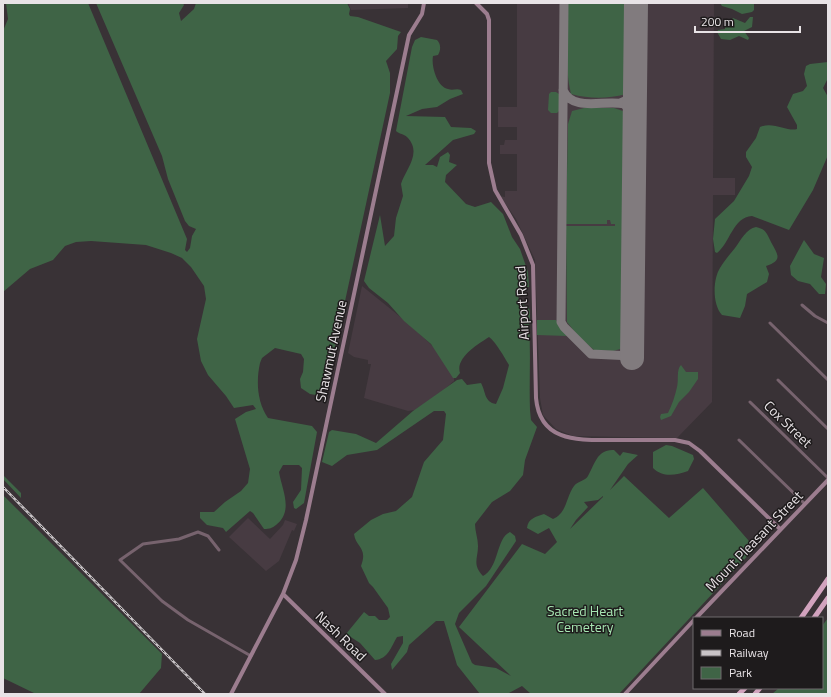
<svg xmlns="http://www.w3.org/2000/svg" width="831" height="697" viewBox="0 0 831 697" font-family="'Titillium Web',sans-serif">
<style>
.built{fill:#473b42}
.green{fill:#3f6446;fill-rule:evenodd}
.lines{fill:none;stroke-linecap:round;stroke-linejoin:round}
.taxiway{stroke:#817b7e;stroke-width:9}
.runway{stroke:#817b7e;stroke-width:24}
.street{stroke:#77636e;stroke-width:3}
.secondary{stroke:#9c7d8f;stroke-width:4}
.highway{stroke:#d2a3be;stroke-width:5}
.rail-casing{stroke:#c9c4c7;stroke-width:2.5}
.rail{stroke:#1e1b1c;stroke-width:1;stroke-dasharray:3;stroke-linecap:butt}
.labels{text-anchor:middle;stroke-width:3;stroke-linejoin:round;paint-order:stroke}
.street-label{font-size:14px;fill:#e8e3e6;stroke:#1e1b1c}
.park-label{font-size:14px;fill:#a7e6b2;stroke:#1e1b1c}
</style>
<rect width="100%" height="100%" fill="#393236"/>
<path class="built" d="M348 3H408V8L351 10Z
M517 3H714L713 178H735V195H713L712 402 677 438 573 436 556 429 543 415 540 398 535 260 516 219 500 196 505 197V191H517V154H500V145H504L505 140H517V127H498V107H517Z
M362 286 408 323 455 367 454 381 422 409 408 411 364 398 371 364H368V360L354 357 348 353Z
M248 518 270 539 283 525 285 520 297 524 294 531 292 530 279 561 266 571 229 537Z"/>
<path class="green" d="M6 3H88L187 239 185 250 187 252 190 248 192 236 196 229 189 226 185 221 168 179 162 156 96 3H183L184 5 179 13 181 21 194 9 196 3H347L350 9 349 14 350 16 358 17 401 32 398 36 397 49 386 61 390 73V93L331 366 322 390 316 395 310 394 301 388 300 379 303 372 304 359 301 354 275 348 262 358 260 363C256 381 257 402 268 418L312 426 317 432 304 503 296 509 294 508 293 502 301 490 302 468 299 465H283L279 472C282 490 294 511 276 525 272 528 270 529 264 529L253 513 250 511 226 532 223 528 207 525 200 518V512H214L225 502 241 491 248 483 250 469 235 419 246 412 256 409 253 405 234 408 226 396 208 375 201 361 197 339 206 299 204 286 191 267 182 258 171 253 146 245 91 241 76 242 65 246 53 260 30 269 3 292V31L8 19Z
M568 3H629V83L626 94C607 99 590 99 571 94 564 65 567 33 568 3Z
M720 3H754V10L752 12 742 14 732 9 722 6Z
M750 17H753L752 27 744 31 749 38 748 40 739 36 730 40 721 39 717 32 718 30 725 29V25L733 18 745 23Z
M421 37 437 40C441 44 441 50 438 55L433 56C431 66 437 87 448 89 453 91 456 88 461 90L463 94 450 99 437 107 422 109 406 116 445 117 451 127 471 128 476 131 474 134 453 140 425 165H433L437 167 440 157 448 152 450 155 449 162 457 165 446 175 445 182 466 204 475 207 491 202 503 214 512 237 520 249 528 272 529 287 519 288C516 296 519 305 528 306 532 314 529 318 529 326 531 354 529 382 530 410L531 420 537 427 525 460 523 475 510 491 492 502 475 524C475 531 478 539 478 546 478 559 472 564 483 576 499 568 496 538 510 532L515 536 516 541 486 586 459 613 455 624 472 663 475 665 496 668 511 676 459 627 522 544 545 554 557 542 549 528 538 534 527 528C528 518 536 517 544 514L553 519C567 513 566 497 574 486 578 481 585 481 588 476 595 464 597 449 614 450L620 456 623 452 638 455 628 464 610 490 624 476 669 518 703 488 755 548 619 694H531L522 686 507 694H480L457 665 444 621H436L409 645 407 652 392 670 391 664 403 643V636L397 637C391 647 388 659 375 660L360 643 346 634 364 612 369 616H375L379 620H387L390 617 388 608 373 587 369 583 361 566C368 547 356 548 354 534L371 520 383 514 396 511 412 497 424 462 443 440 446 414 444 411H434L377 450 347 455 332 466 322 462 329 432 332 430 356 434 376 443 413 411 457 380 462 379 467 385 481 383C486 392 484 402 496 404L503 388 509 365C505 358 495 341 489 337 478 344 455 358 460 373L456 378H453L431 344 404 321 388 303 369 288 364 281 380 215 385 246 394 236 396 218 403 196 401 184C405 170 423 153 407 137 404 134 399 134 396 131L412 47 415 40ZM603 496V497L570 529 576 520 588 507 584 502 598 500Z
M828 62V78L823 88 828 97V155L813 190 789 230 752 216C733 217 730 243 717 253L715 252 713 239 715 219 734 201 749 176 752 167 746 157V152L756 138 760 127C773 121 788 132 797 129V125L787 107 793 94 803 91 807 86 804 74 806 66 810 64Z
M551 92H556L559 94V111L557 113H551L548 110 549 94Z
M584 108H614L626 112 628 120 626 342 624 348 613 351 594 350 578 336 567 322 566 226H615V224H611L610 220H607V224H566L568 124 572 111Z
M756 227C766 229 767 234 771 242 778 255 783 260 766 266L769 274 767 282 747 294 745 306 740 318 722 315C712 304 713 279 720 268 724 261 730 254 735 248 740 241 747 228 756 227Z
M804 240 814 254 824 258 821 277 826 284 825 294H819L810 284 798 281 791 275 790 266Z
M537 320H556L567 336 537 335Z
M681 365 686 372H698V379L689 392 679 402 671 416 661 420 660 417 661 414 668 413C672 405 675 396 677 387 679 380 676 370 681 365Z
M666 445 672 446 693 455 694 459 688 471C676 475 663 478 653 468V452Z
M3 475 21 493V498L3 479Z
M3 495 162 654 161 668 139 694H36L3 678Z
M828 618V694H772L779 688H822V626Z"/>
<g class="lines">
<path class="taxiway" d="M564 3 561 322 564 327 591 354 632 356
M563 90C573 113 606 99 624 104L632 111 635 119
M620 103 629 99 635 89"/>
<path class="runway" d="M632 358 636 3"/>
<path class="street" d="M802 305 815 316 828 323
M770 323 828 380
M778 380 828 429
M750 402 828 478
M739 440 805 504
M219 550 208 536 198 532 179 539 143 544 120 560 162 601 188 620 251 656"/>
<path class="secondary" d="M476 3 487 14 489 20V163L495 190 521 235 533 265 536 398C540 443 579 440 614 440 634 440 654 440 675 440L689 443 700 451 780 529
M283 594 385 694
M696 618 828 480
M231 694 283 594 296 560 306 520 409 35 422 14 424 3
M625 694 694 620"/>
<path class="highway" d="M801 618 828 579
M814 618 828 598
M739 694 745 688
M755 694 760 688"/>
<g class="rail-casing">
<path id="rail" d="M3 487 205 694"/>
</g>
<use href="#rail" class="rail"/>
</g>
<g class="labels">
<g class="street-label">
<text transform="translate(522 303) rotate(-93)" y="5">Airport Road</text>
<text transform="translate(331 351) rotate(-78)" y="5">Shawmut Avenue</text>
<text transform="translate(788 424) rotate(44)" y="5">Cox Street</text>
<text transform="translate(754 541) rotate(-46)" y="5">Mount Pleasant Street</text>
<text transform="translate(341 636) rotate(44)" y="5">Nash Road</text>
</g>
<g class="park-label">
<text x="585" y="616">Sacred Heart<tspan x="585" dy="16">Cemetery</tspan></text>
</g>
</g>
<rect width="831" height="697" fill="none" stroke="#e8e3e6" stroke-width="8"/>
<rect x="693" y="617" width="130" height="72" fill="#1e1b1c" stroke="#6f6b6d"/>
<rect x="701" y="630" width="20" height="6" fill="#9c7d8f" stroke="#6f6b6d"/>
<text x="729" y="637" font-size="12" fill="#e8e3e6">Road</text>
<rect x="701" y="650" width="20" height="6" fill="#c9c4c7" stroke="#6f6b6d"/>
<text x="729" y="657" font-size="12" fill="#e8e3e6">Railway</text>
<rect x="701" y="667" width="20" height="12" fill="#3f6446" stroke="#6f6b6d"/>
<text x="729" y="677" font-size="12" fill="#e8e3e6">Park</text>
<path d="M695 26v6h105v-6" fill="none" stroke="#e8e3e6" stroke-width="2"/>
<text x="701" y="26" font-size="12" fill="#e8e3e6" stroke="#1e1b1c" stroke-width="3" paint-order="stroke">200 m</text>
</svg>
